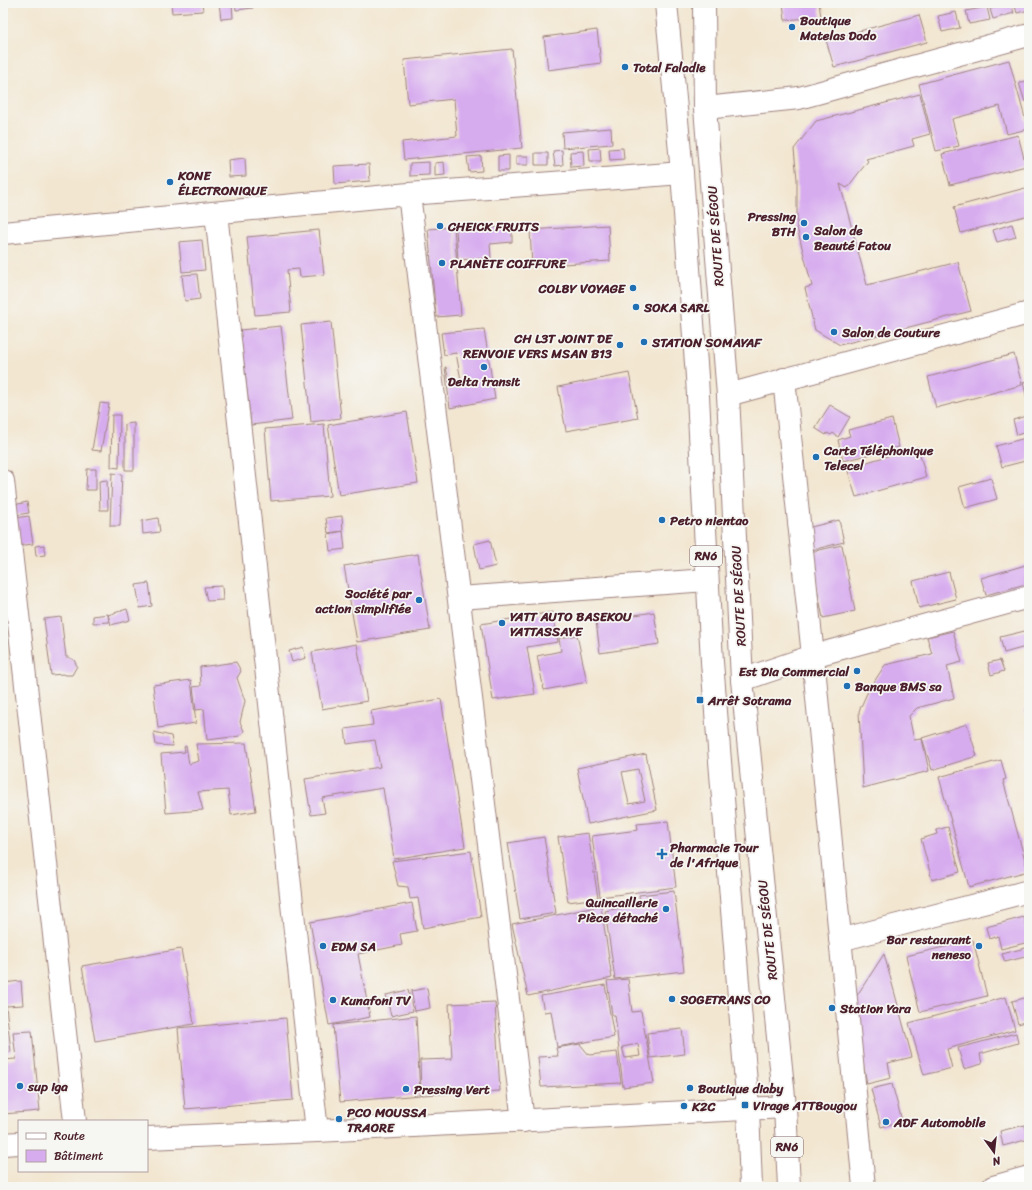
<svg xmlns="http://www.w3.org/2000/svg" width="1032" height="1190" viewBox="0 0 1032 1190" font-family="Sriracha,sans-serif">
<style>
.building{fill:#d7acef;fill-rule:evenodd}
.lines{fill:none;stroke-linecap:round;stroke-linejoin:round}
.minor-casing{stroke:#9e827e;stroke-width:24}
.tertiary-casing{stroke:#9e827e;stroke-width:24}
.trunk-casing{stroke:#9e827e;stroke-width:24}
.minor{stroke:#fff;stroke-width:22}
.tertiary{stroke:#fff;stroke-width:22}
.trunk{stroke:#fff;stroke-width:22}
.poi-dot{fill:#1f6fb2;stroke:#f6f6f2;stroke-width:1.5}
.labels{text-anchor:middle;stroke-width:3.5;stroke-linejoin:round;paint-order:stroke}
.shield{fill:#f6f6f2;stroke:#7e6067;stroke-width:1}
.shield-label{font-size:12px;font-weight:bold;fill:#4a1f2b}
.poi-label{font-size:13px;font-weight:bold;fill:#4a1f2b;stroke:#f6f6f2;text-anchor:start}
.street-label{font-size:13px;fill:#4a1f2b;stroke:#f6f6f2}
</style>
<rect width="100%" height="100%" fill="#f6f6f2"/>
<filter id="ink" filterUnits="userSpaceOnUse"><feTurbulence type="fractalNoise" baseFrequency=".025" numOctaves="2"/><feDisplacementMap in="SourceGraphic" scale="8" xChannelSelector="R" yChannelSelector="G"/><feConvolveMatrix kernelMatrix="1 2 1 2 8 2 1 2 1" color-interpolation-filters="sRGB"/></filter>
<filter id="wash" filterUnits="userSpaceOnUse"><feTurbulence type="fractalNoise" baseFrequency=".012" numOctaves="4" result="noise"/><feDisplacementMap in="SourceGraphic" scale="16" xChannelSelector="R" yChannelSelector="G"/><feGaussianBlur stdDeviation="0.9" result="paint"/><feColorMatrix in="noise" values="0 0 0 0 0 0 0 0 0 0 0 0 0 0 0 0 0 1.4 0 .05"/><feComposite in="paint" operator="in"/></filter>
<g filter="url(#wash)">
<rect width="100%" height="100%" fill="#f2e6d0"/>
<g id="blocks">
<path class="building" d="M171 3H202L203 11 172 13Z
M219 3H232L233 18 221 19Z
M235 3H253V8L236 10Z
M783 3H819L821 17 785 20Z
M1011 3 1014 13 993 19 990 9Z
M1014 3H1029V10L1017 13Z
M987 7 990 20 969 24 966 11Z
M956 12 960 28 942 32 938 16Z
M919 15 927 42 834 67 826 40Z
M597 30 601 63 548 70 544 37Z
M512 49 522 148 404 160 402 142 457 136 454 99 408 104 404 60Z
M1009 60 1028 129 1007 134 1000 106 952 119 959 146 936 151 919 84Z
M1029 80V100L1025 102 1019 83Z
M920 94 930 134 912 139 914 146 866 159 868 161 847 188 840 184 867 285 958 262 971 311 840 345 815 330 805 288 812 286 797 228V179L794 149 816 121Z
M611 128 612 144 563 148 562 132Z
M1018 135 1026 166 950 185 942 154Z
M600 148 601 161H590L589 149Z
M623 148 624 159 610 160 609 149Z
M562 150 563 165 555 166 553 151Z
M583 151 584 166 571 167 570 152Z
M535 153H548V165H535Z
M509 155V171H498V156Z
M481 156 482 171 469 172 467 157Z
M516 156H528V165H516Z
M245 158 246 176 229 177 228 160Z
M429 162V175L410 176V163Z
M444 162 445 175 435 176V163Z
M369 164 370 181 335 184 334 166Z
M1029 187V215L961 233 954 207Z
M1012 224 1016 237 997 242 993 230Z
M608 225 610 261 532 266 530 230Z
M454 227 461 315 436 317 428 229Z
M512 227V242L490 244 491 258 458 260 456 229Z
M319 230 324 275 300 277 299 269 287 270 291 312 255 315 247 237Z
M202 240 205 270 182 272 179 242Z
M197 274 200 299 185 301 182 275Z
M331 322 341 418 311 422 301 325Z
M281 326 292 420 251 425 240 330Z
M484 329 495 399 450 408 445 367H446L449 382 461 380 456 353 444 355 441 333Z
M1014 354 1022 385 936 408 928 377Z
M629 373 638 418 566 431 558 387Z
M1029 381V404H1028L1023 382Z
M100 403 109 404 101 451 92 450Z
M830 405 850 417 838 437 833 433 831 435 827 433 826 435 815 428Z
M407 412 418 483 339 495 328 425Z
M112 415H120L119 468 111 467Z
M1026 416 1029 426V431L1017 435 1013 420Z
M892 419 899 447 843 461 838 440 850 436 848 430Z
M134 423V470H125V424Z
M324 424 330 496 271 501 265 429Z
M1029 437V460L1002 467 996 446Z
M918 447 926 477 856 497 847 468Z
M87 469H96V490H86Z
M112 473 122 474 120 526H110Z
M991 478 997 499 965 508 959 487Z
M107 480 108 510H100L99 481Z
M27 502 29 513 16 515 14 505Z
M29 516 33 544 17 546 14 518Z
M342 516 343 531 328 533 326 518Z
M158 518 160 532 143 534 142 521Z
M839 520 844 542 812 550 807 528Z
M343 531 345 549 330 551 328 534Z
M490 540 496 566 479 570 474 544Z
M44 545 45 555 36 556 35 546Z
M842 545 855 611 823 618 810 552Z
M418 554 430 630 357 642 344 566Z
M1029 564V583L986 595 981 578Z
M949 572 956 599 919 608 913 581Z
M149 583 152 606 140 608 136 585Z
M222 586 223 600 207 601 204 587Z
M127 609 130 620 111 625 108 615Z
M553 612 558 642 527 647 535 694 493 700 481 624Z
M654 612 659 644 600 653 596 621Z
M108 614 109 622 93 623V616Z
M61 617 66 657H68L74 660 77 666 72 675H66L63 674 51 675 44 619Z
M1029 630V646L1004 653 1000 637Z
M953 631 962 662 947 666 954 698 917 708 909 716 914 740 922 739 929 771 863 788 859 711 868 691 885 665 932 654 927 637Z
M577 635 587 682 544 690 537 656 561 651 559 638Z
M357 644 367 701 322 709 312 652Z
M303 647 306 658 292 662 289 651Z
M1000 660 1004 671 991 675 988 663Z
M236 662 241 671 237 678 245 701 240 722 244 731 240 736 207 740 204 709 196 710 193 687 201 686 200 667Z
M191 680 196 723 158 728 153 685Z
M441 699 465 847 394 859 383 788 322 798 325 813 311 815 305 779 380 767 375 740 347 744 345 729 373 725 371 711Z
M1029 708V723L1025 710Z
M967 724 977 756 932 770 922 738Z
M154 732 171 736 173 746 156 745Z
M246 743 256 811 231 815 228 790 198 792 203 810 166 813 161 754 185 752 184 747 186 746 189 764 199 761 196 744Z
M646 754 657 810 588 824 577 768ZM638 769 645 801 629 804 622 772Z
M1001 760 1006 779 1003 780 1028 871 969 887 939 777Z
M668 821 676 887 600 897 592 836 638 830 637 824Z
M948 827 960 872 932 880 921 839 937 834 936 830Z
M588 833 598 898 568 902 558 837Z
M544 837 556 913 520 919 508 843Z
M471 851 481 917 423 928 418 898 410 899 408 887 398 886 392 861Z
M674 891 684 971 615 979 605 911 640 904 639 895Z
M412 903 417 931 400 934 402 945 358 954 370 1017 329 1025 310 922Z
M601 906 612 978 528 996 512 924Z
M1024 917 1029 936V942L1001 949 998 936 989 939 986 927Z
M973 940 987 996 920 1012 906 956Z
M1029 947V956L1005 962 1002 954Z
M181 949 194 1024 95 1041 82 966Z
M884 954 912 1057 888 1063 891 1078 867 1084 852 1003Z
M628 979 632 1012 641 1011 654 1083 623 1087 615 1015H612L607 981ZM638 1044 640 1056 625 1058 622 1047Z
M21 981 23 1005 6 1006 11 1052 3 1053V983Z
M605 985 614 1037 557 1047 551 1011 544 1012 541 996Z
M427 988 430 1008 415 1011 411 991Z
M408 990 413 1011 391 1016 386 995Z
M1006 997 1015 1030 947 1049 952 1068 924 1075 909 1023Z
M1029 997V1021L1018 1024 1012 1001Z
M495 1002 500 1091 421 1095 420 1060 452 1059 449 1004Z
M416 1016 420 1095 340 1102 333 1025Z
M286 1018 293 1100 185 1109 178 1028Z
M682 1029 685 1054 650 1058 647 1033Z
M32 1031 40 1111 3 1114V1060L16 1059 13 1032Z
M1016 1033 1018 1043 980 1054 982 1064 964 1069 958 1048Z
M1029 1034V1049L1024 1036Z
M580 1044 589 1055 617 1052 621 1083 541 1087 538 1057 558 1056 556 1048Z
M892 1084 902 1121 881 1127 871 1089Z
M1025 1125 1029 1139 1003 1146 1000 1131Z"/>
</g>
</g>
<g filter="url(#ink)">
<use href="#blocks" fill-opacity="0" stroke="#9e827e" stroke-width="1"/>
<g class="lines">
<g class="minor-casing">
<path id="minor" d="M705 108 799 98 1029 35
M409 194 523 1121
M216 213 317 1131
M3 233 409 194 682 173
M784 379 813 656 864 1187
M728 395 1029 313
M3 481 75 1121
M459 598 707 580
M742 680 813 656 1029 597
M840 940 1029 891
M993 1187 1029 1177"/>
</g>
<g class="tertiary-casing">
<path id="tertiary" d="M147 1138 317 1131 785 1107
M3 1144 19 1143"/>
</g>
<g class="trunk-casing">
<path id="trunk" d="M666 3 682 173 697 377 712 662 748 1108 751 1187
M704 3 705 108 728 395 742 680 785 1107 789 1187"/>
</g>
<use href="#minor" class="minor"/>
<use href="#tertiary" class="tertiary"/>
<use href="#trunk" class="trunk"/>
</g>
</g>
<g class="poi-dot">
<circle cx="792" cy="27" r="4"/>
<circle cx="625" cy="67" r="4"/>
<circle cx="170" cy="182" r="4"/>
<circle cx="804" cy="223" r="4"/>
<circle cx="440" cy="226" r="4"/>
<circle cx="806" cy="237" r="4"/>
<circle cx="442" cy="263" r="4"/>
<circle cx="633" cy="288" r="4"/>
<circle cx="636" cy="307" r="4"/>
<circle cx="834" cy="332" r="4"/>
<circle cx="644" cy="342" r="4"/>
<circle cx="620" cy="345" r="4"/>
<circle cx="484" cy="367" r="4"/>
<circle cx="816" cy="457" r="4"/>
<circle cx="662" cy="520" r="4"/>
<circle cx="419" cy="600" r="4"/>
<circle cx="502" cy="623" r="4"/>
<circle cx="857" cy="671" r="4"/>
<circle cx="847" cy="686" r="4"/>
<rect x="696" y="696" width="8" height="8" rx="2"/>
<path d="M660 848h4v4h4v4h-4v4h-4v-4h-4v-4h4z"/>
<circle cx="666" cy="909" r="4"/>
<circle cx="323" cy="946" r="4"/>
<circle cx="979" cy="946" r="4"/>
<circle cx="672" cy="999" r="4"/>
<circle cx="333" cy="1000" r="4"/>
<circle cx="832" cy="1008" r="4"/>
<circle cx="20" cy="1086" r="4"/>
<circle cx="690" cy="1088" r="4"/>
<circle cx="406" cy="1089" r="4"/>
<rect x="741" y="1101" width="8" height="8" rx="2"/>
<circle cx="684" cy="1106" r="4"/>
<circle cx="339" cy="1119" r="4"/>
<circle cx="886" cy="1122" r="4"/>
</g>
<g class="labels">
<g class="shield">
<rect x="690" y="546" width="32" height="20" rx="3"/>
<rect x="771" y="1137" width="32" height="20" rx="3"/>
</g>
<g class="shield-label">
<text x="706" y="560">RN6</text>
<text x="787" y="1151">RN6</text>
</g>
<g class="poi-label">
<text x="800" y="25">Boutique<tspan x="800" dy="15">Matelas Dodo</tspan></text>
<text x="633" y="72">Total Faladie</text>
<text x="178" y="180">KONE<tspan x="178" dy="15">ÉLECTRONIQUE</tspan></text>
<text x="796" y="221" text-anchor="end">Pressing<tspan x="796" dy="15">BTH</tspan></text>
<text x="448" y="231">CHEICK FRUITS</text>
<text x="814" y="235">Salon de<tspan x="814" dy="15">Beauté Fatou</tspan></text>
<text x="450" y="268">PLANÈTE COIFFURE</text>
<text x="625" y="293" text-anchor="end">COLBY VOYAGE</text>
<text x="644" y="312">SOKA SARL</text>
<text x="842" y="337">Salon de Couture</text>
<text x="612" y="343" text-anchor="end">CH L3T JOINT DE<tspan x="612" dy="15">RENVOIE VERS MSAN B13</tspan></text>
<text x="652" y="347">STATION SOMAYAF</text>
<text x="484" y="386" text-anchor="middle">Delta transit</text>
<text x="824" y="455">Carte Téléphonique<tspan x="824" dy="15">Telecel</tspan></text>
<text x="670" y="525">Petro nientao</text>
<text x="411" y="598" text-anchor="end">Société par<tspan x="411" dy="15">action simplifiée</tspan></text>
<text x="510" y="621">YATT AUTO BASEKOU<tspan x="510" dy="15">YATTASSAYE</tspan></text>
<text x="849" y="676" text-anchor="end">Est Dia Commercial</text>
<text x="855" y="691">Banque BMS sa</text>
<text x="708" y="705">Arrêt Sotrama</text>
<text x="670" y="852">Pharmacie Tour<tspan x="670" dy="15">de l'Afrique</tspan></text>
<text x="658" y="907" text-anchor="end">Quincaillerie<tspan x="658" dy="15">Pièce détaché</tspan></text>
<text x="971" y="944" text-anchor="end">Bar restaurant<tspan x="971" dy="15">neneso</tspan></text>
<text x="331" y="951">EDM SA</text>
<text x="680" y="1004">SOGETRANS CO</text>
<text x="341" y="1005">Kunafoni TV</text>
<text x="840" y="1013">Station Yara</text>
<text x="28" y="1091">sup iga</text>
<text x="698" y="1093">Boutique diaby</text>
<text x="414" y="1094">Pressing Vert</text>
<text x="753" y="1110">Virage ATTBougou</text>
<text x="692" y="1111">K2C</text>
<text x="347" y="1117">PCO MOUSSA<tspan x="347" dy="15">TRAORE</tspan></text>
<text x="894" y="1127">ADF Automobile</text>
</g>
<g class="street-label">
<text transform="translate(715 236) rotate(-94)" y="5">ROUTE DE SÉGOU</text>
<text transform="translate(738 596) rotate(-93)" y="5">ROUTE DE SÉGOU</text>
<text transform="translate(767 930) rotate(-96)" y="5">ROUTE DE SÉGOU</text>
</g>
</g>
<rect width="1032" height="1190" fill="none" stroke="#f6f6f2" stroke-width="16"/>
<rect x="18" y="1120" width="130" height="52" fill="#f6f6f2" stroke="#b1a0a2"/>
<rect x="26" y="1133" width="20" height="6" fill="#ffffff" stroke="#b1a0a2"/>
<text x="54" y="1140" font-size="12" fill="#4a1f2b">Route</text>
<rect x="26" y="1150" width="20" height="12" fill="#d7acef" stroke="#b1a0a2"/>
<text x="54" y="1160" font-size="12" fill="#4a1f2b">Bâtiment</text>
<g transform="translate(994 1152) rotate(165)" stroke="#f6f6f2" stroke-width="3" paint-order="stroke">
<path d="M0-3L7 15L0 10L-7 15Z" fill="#4a1f2b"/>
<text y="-6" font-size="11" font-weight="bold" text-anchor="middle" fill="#4a1f2b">N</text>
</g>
</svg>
